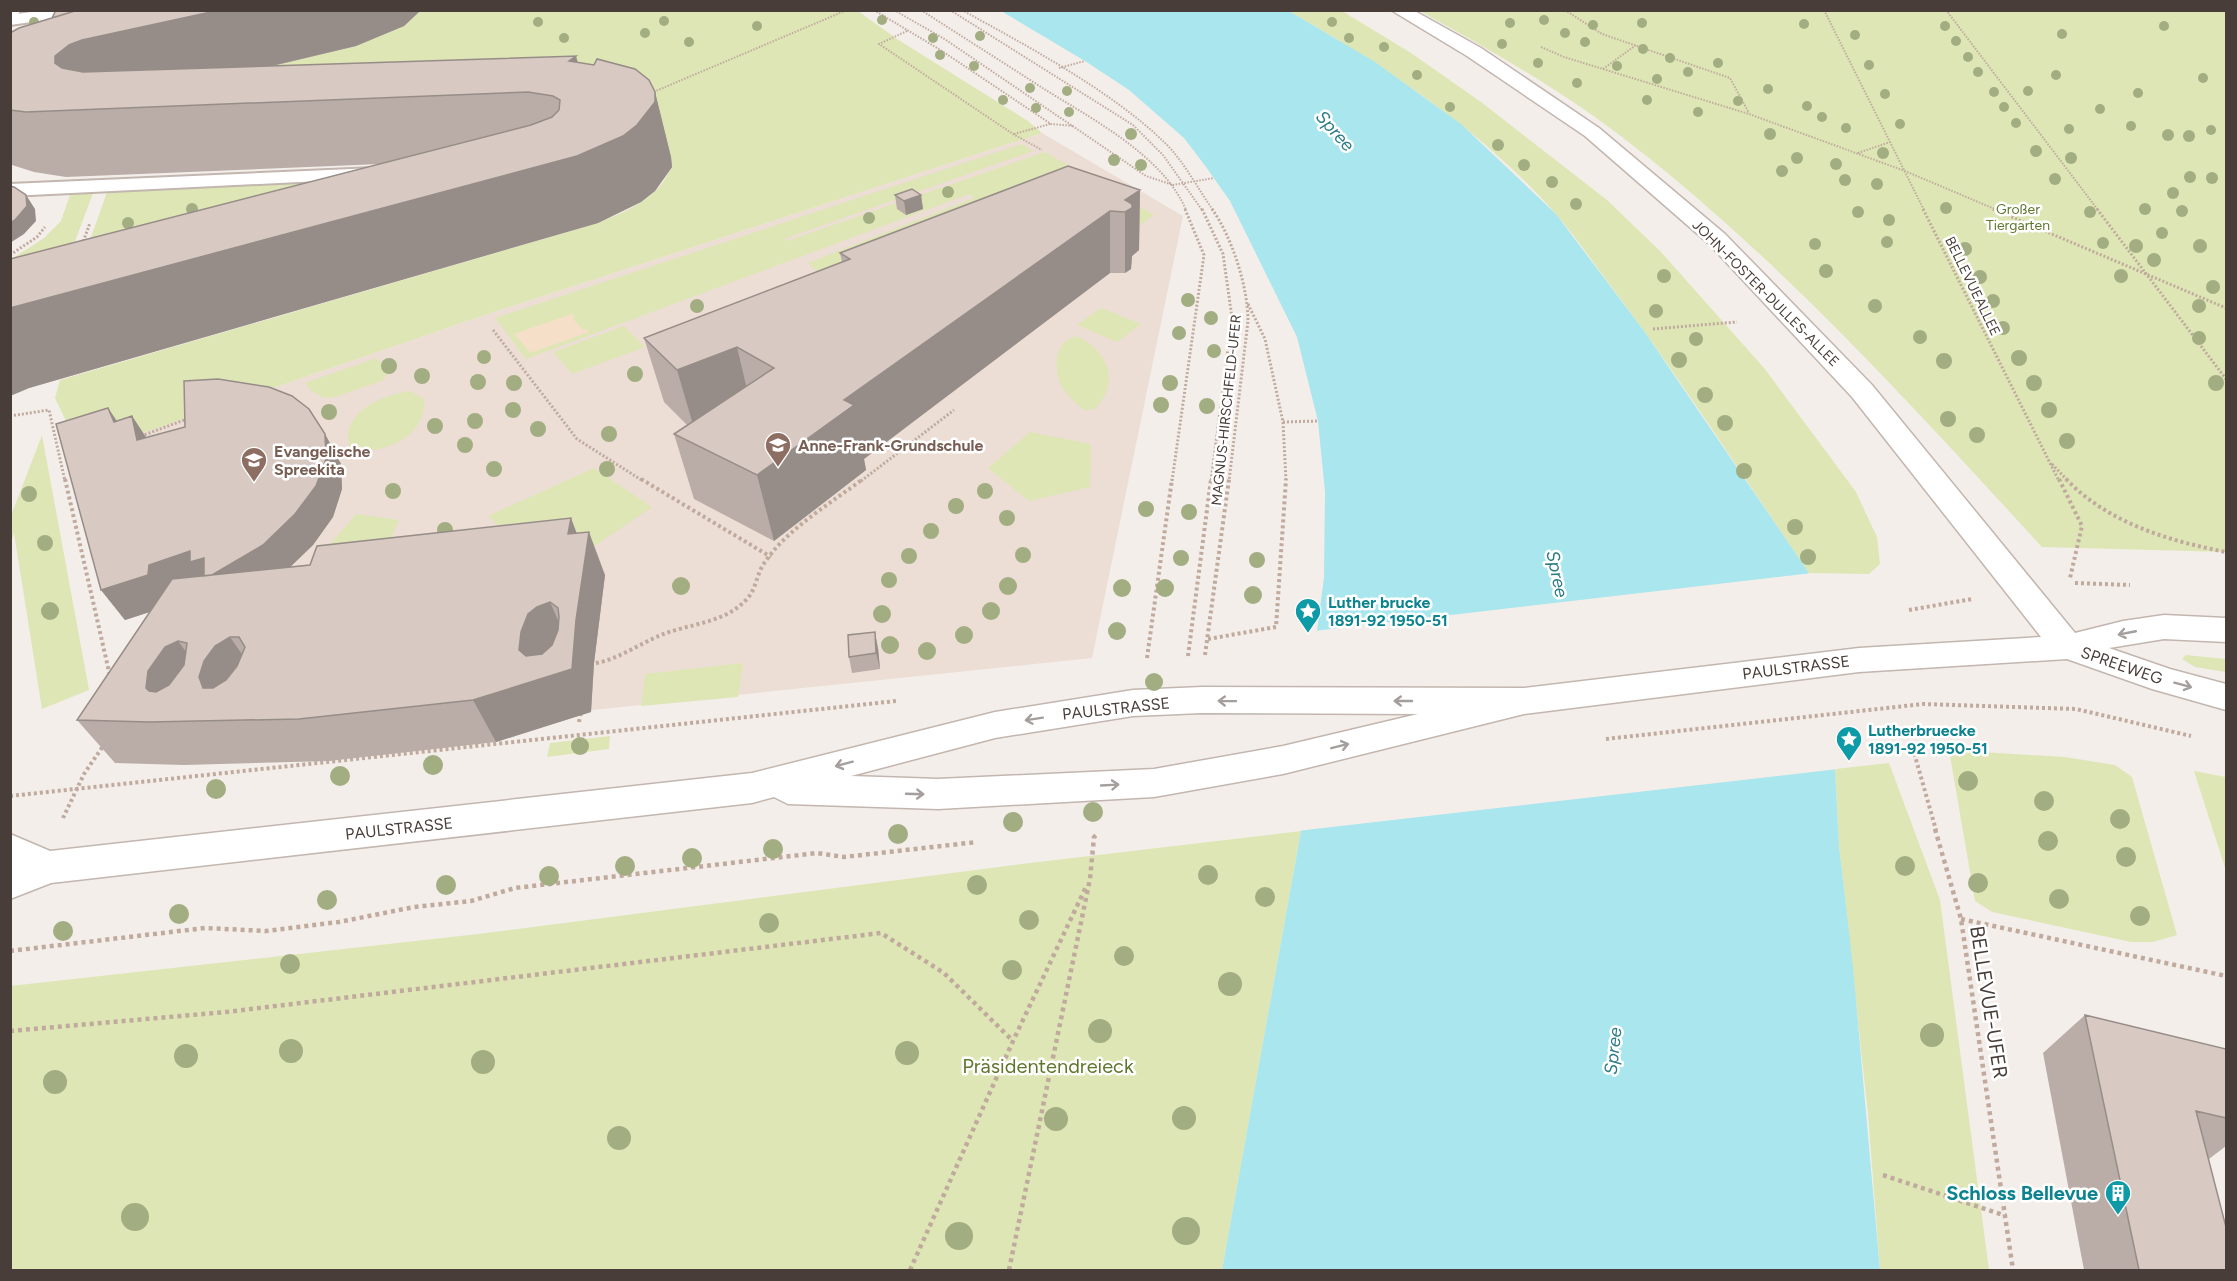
<svg xmlns="http://www.w3.org/2000/svg" width="2237" height="1281" viewBox="0 0 2237 1281" font-family="Figtree,sans-serif">
<style>
.education{fill:#ecded4}
.green{fill:#dee6b5}
.sand{fill:#f6dfc8}
.water{fill:#a9e6ed}
.pier{fill:#f4eeea}
.lines{fill:none;stroke-linecap:round;stroke-linejoin:round}
.service-casing{stroke:#c2b6af;stroke-width:4}
.minor-casing{stroke:#c2b6af;stroke-width:3}
.tertiary-casing{stroke:#c2b6af;stroke-width:3}
.path-far3{stroke:#c0aa9e;stroke-width:2;stroke-dasharray:1.5 1.5;stroke-linecap:butt}
.path-far2{stroke:#c0aa9e;stroke-width:3;stroke-dasharray:2 2;stroke-linecap:butt}
.path-far1{stroke:#c0aa9e;stroke-width:4;stroke-dasharray:3 3;stroke-linecap:butt}
.path{stroke:#c0aa9e;stroke-width:4.5;stroke-dasharray:4 4;stroke-linecap:butt}
.service{fill:#fff;fill-rule:evenodd}
.minor{fill:#fff;fill-rule:evenodd}
.tertiary{fill:#fff;fill-rule:evenodd}
.tree{fill:#a2ad82}
.wall{fill:#baada7}
.shaded-wall{fill:#978d88}
.building{fill:#d8c9c2;stroke:#978d88;stroke-width:1.5;fill-rule:evenodd}
.oneway{stroke:#a49e9c}
.labels{text-anchor:middle;stroke-width:5;stroke-linejoin:round;paint-order:stroke}
.far-park-label{font-size:14px;fill:#5f772d;stroke:#fff}
.far-street-label{font-size:14px;fill:#483d38;stroke:#fff}
.education-label{font-size:16px;font-weight:bold;fill:#785e54;stroke:#fff;text-anchor:start}
.culture-label{font-size:16px;font-weight:bold;fill:#0d838f;stroke:#fff;text-anchor:start}
.street-label{font-size:16px;fill:#483d38;stroke:#fff}
.water-label{font-size:18px;font-style:italic;fill:#2c7c88;stroke:#fff}
.near-street-label{font-size:20px;fill:#483d38;stroke:#fff}
.near-park-label{font-size:20px;fill:#5f772d;stroke:#fff}
.near-culture-label{font-size:20px;font-weight:bold;fill:#0d838f;stroke:#fff;text-anchor:end}
</style>
<rect width="100%" height="100%" fill="#f4eeea"/>
<path class="education" d="M1042 133 1183 216 1092 658 525 717 203 622 128 438 482 316Z"/>
<path class="green" d="M420 11H858L897 39 1028 121 1042 133 482 316 128 438 64 427 65 419 55 398 60 380 598 223C626 211 672 193 671 157L130 97 356 46 404 26Z
M1289 11H1342L1411 53 1481 102 1607 200 1661 252 1764 368 1856 492 1877 537 1880 564 1869 574 1809 573C1744 478 1682 381 1613 289 1594 264 1576 237 1555 213 1481 129 1385 67 1289 11Z
M1420 11H2226V552L2042 547C1912 406 1783 262 1631 144 1566 93 1492 51 1420 11Z
M1022 144 1033 151 784 239 787 241 1045 152 1154 215 1128 234 819 273 808 263 974 198 969 194 526 359 495 318Z
M308 183 78 274 107 192Z
M71 192 93 193 51 306 11 318 10 260 44 238 61 221Z
M1101 308 1141 324 1117 342 1077 325Z
M624 326 645 347 572 374 553 352Z
M1076 336C1108 350 1121 382 1095 409L1084 410C1076 404 1069 397 1063 389 1053 372 1053 341 1076 336Z
M376 358 390 372 382 381 335 397 324 398 311 391 305 383Z
M410 391 424 399C426 429 401 446 373 450 365 451 356 449 349 448 349 442 347 434 349 429 358 404 387 395 410 391Z
M1030 432 1091 444 1090 487 1029 501 988 468Z
M42 435 89 690 42 709 14 533 11 542 10 508 12 513Z
M594 468 652 507 590 549 533 556 488 516Z
M356 514 399 520 378 567 309 569Z
M2186 655 2226 659V672L2195 667 2182 659Z
M743 663 738 697 641 706 645 674Z
M610 736 609 749 547 757 550 743Z
M1949 750 2065 757 2115 765 2132 777 2177 935 2153 942H2131L1992 912 1975 901Z
M1889 763 1940 900 1989 1270H1880L1868 1114 1839 846 1835 769Z
M2194 771 2226 777V871Z
M1301 831 1222 1270H11L10 986 478 934 1030 863Z"/>
<path class="sand" d="M572 314 575 317 573 319 583 330 587 329 589 332 530 353 514 334Z"/>
<path class="water" d="M1001 11H1289L1375 62 1461 124 1556 214 1644 331 1809 573 1834 751 1839 846 1853 967 1880 1270H1222L1301 831 1317 631 1324 577 1325 492 1318 421 1297 337 1230 201 1206 167 1184 138 1129 90 1085 61Z"/>
<path class="pier" d="M1812 573 1838 769 1297 831 1314 631Z"/>
<g class="lines">
<g class="service-casing">
<path id="service" d="M45 10H92L100 15 92 20 53 19 10 25V15Z
M374 168 381 170 383 174 381 178 10 196V184Z"/>
</g>
<g class="minor-casing">
<path id="minor" d="M10 10H21L16 17 10 18Z"/>
</g>
<g class="tertiary-casing">
<path id="tertiary" d="M1391 10H1413L1481 48 1599 128 1725 234 1872 385 2075 633 2123 621 2164 615 2226 618V642L2164 639 2109 648 2170 669 2226 684V710L2152 689 2067 659 1859 672 1524 714 1283 774 1154 797 938 809 788 804 774 797 752 803 51 883 10 899V834L50 851 752 773 995 712 1133 690 1202 687 1524 688 1859 648 2041 637 1852 397 1709 244 1585 136 1467 56ZM1202 713 1418 714 1283 746 1154 769 938 779 851 776 995 738 1133 716Z"/>
</g>
<path class="path-far3" d="M874 10 942 51 1051 124 1074 126
M894 10 946 40 1146 176 1173 185 1214 178
M921 10C961 36 1001 61 1041 87 1090 118 1163 155 1186 210
M950 10 1133 125 1163 155 1202 210
M962 10C1027 46 1112 91 1165 143 1183 160 1198 189 1213 210
M1565 10 1602 34 1730 78 1749 113
M1824 10 1924 210
M1946 10 2098 210
M907 31 879 44 1013 134 1042 150
M1541 47 1564 57 1749 114 1905 171 1997 210
M1059 68 1085 61
M1603 69 1636 45
M651 93 847 10
M1014 134 1050 124
M1858 153 1890 142"/>
<path class="path-far2" d="M1202 209 1223 254 1232 318 1211 481
M1212 209C1232 237 1248 287 1248 321L1229 481
M1923 209 2059 481
M1993 209 2226 308
M2097 209 2226 379
M82 245 90 223
M10 255 37 237 45 227
M1248 304 1265 339 1283 422 1286 481
M1653 329 1737 322
M493 330 577 439 643 481
M10 416 49 410 65 481
M1283 422 1318 421
M141 436 187 419
M2052 464 2068 481
M861 481 954 410
M1172 481 1204 255 1185 209"/>
<path class="path-far1" d="M65 479 110 676
M641 479 771 557
M2059 479 2082 526 2070 578
M2066 479C2108 523 2169 541 2226 552
M2075 583 2130 585
M1909 610 1972 599
M1208 639 1276 627 1286 479
M1205 655 1229 479
M1188 656 1211 479
M1147 658 1172 479
M590 664C616 661 637 645 661 635 688 624 724 623 745 601 756 591 756 576 763 565 784 531 831 503 863 479
M579 722 581 711
M1606 739 1923 704 2076 709 2191 736
M1911 742 1936 830
M10 796 896 701
M63 818 84 774 103 746"/>
<path class="path" d="M1935 829 1961 919 2013 1270
M1961 919 2226 976
M10 951 205 928 266 931 339 922 414 907 471 901 515 888 817 853 844 857 977 842
M10 1031 226 1012 881 933 944 973 1013 1041
M1883 1175 2006 1216
M910 1270 1013 1041 1086 887
M1009 1270 1090 879 1094 837 1099 833"/>
<use href="#service" class="service"/>
<use href="#minor" class="minor"/>
<use href="#tertiary" class="tertiary"/>
</g>
<g class="tree">
<circle cx="882" cy="20" r="5"/>
<circle cx="1544" cy="20" r="5"/>
<circle cx="664" cy="21" r="5"/>
<circle cx="34" cy="22" r="5"/>
<circle cx="538" cy="22" r="5"/>
<circle cx="1332" cy="22" r="5"/>
<circle cx="1510" cy="23" r="5"/>
<circle cx="1642" cy="23" r="5"/>
<circle cx="1804" cy="24" r="5"/>
<circle cx="1593" cy="25" r="5"/>
<circle cx="757" cy="26" r="5"/>
<circle cx="1945" cy="26" r="5"/>
<circle cx="2164" cy="26" r="5"/>
<circle cx="645" cy="33" r="5"/>
<circle cx="1565" cy="33" r="5"/>
<circle cx="2062" cy="34" r="5"/>
<circle cx="1855" cy="35" r="5"/>
<circle cx="980" cy="36" r="5"/>
<circle cx="564" cy="38" r="5"/>
<circle cx="933" cy="38" r="5"/>
<circle cx="1349" cy="38" r="5"/>
<circle cx="1956" cy="41" r="5"/>
<circle cx="689" cy="42" r="5"/>
<circle cx="1585" cy="42" r="5"/>
<circle cx="1502" cy="44" r="5"/>
<circle cx="1384" cy="47" r="5"/>
<circle cx="1643" cy="49" r="5"/>
<circle cx="940" cy="55" r="5"/>
<circle cx="1968" cy="57" r="5"/>
<circle cx="1670" cy="58" r="5"/>
<circle cx="1538" cy="63" r="5"/>
<circle cx="1718" cy="63" r="5"/>
<circle cx="1869" cy="65" r="5"/>
<circle cx="974" cy="66" r="5"/>
<circle cx="1617" cy="66" r="5"/>
<circle cx="1688" cy="72" r="5"/>
<circle cx="1978" cy="72" r="5"/>
<circle cx="1417" cy="75" r="5"/>
<circle cx="2056" cy="75" r="5"/>
<circle cx="2203" cy="78" r="5"/>
<circle cx="1657" cy="79" r="5"/>
<circle cx="1577" cy="83" r="5"/>
<circle cx="1030" cy="88" r="5"/>
<circle cx="1768" cy="89" r="5"/>
<circle cx="1067" cy="91" r="5"/>
<circle cx="2028" cy="91" r="5"/>
<circle cx="1994" cy="92" r="5"/>
<circle cx="2138" cy="93" r="5"/>
<circle cx="1885" cy="94" r="5"/>
<circle cx="1003" cy="100" r="5"/>
<circle cx="1647" cy="100" r="5"/>
<circle cx="1738" cy="101" r="5"/>
<circle cx="1807" cy="106" r="5"/>
<circle cx="1450" cy="107" r="5"/>
<circle cx="2004" cy="107" r="5"/>
<circle cx="1036" cy="108" r="5"/>
<circle cx="2100" cy="109" r="5"/>
<circle cx="1069" cy="112" r="5"/>
<circle cx="1698" cy="112" r="5"/>
<circle cx="1822" cy="117" r="5"/>
<circle cx="2016" cy="123" r="5"/>
<circle cx="1900" cy="124" r="5"/>
<circle cx="2131" cy="126" r="5"/>
<circle cx="1846" cy="128" r="5"/>
<circle cx="2069" cy="129" r="5"/>
<circle cx="2211" cy="130" r="5"/>
<circle cx="1131" cy="134" r="6"/>
<circle cx="1770" cy="134" r="6"/>
<circle cx="2168" cy="135" r="6"/>
<circle cx="2189" cy="136" r="6"/>
<circle cx="1498" cy="145" r="6"/>
<circle cx="2036" cy="151" r="6"/>
<circle cx="1883" cy="153" r="6"/>
<circle cx="1797" cy="158" r="6"/>
<circle cx="2071" cy="158" r="6"/>
<circle cx="1114" cy="160" r="6"/>
<circle cx="1836" cy="164" r="6"/>
<circle cx="1141" cy="165" r="6"/>
<circle cx="1524" cy="165" r="6"/>
<circle cx="1782" cy="171" r="6"/>
<circle cx="2190" cy="177" r="6"/>
<circle cx="2212" cy="178" r="6"/>
<circle cx="2055" cy="179" r="6"/>
<circle cx="1845" cy="180" r="6"/>
<circle cx="1552" cy="182" r="6"/>
<circle cx="1877" cy="184" r="6"/>
<circle cx="948" cy="192" r="6"/>
<circle cx="2173" cy="193" r="6"/>
<circle cx="1576" cy="204" r="6"/>
<circle cx="1946" cy="208" r="6"/>
<circle cx="192" cy="209" r="6"/>
<circle cx="2145" cy="209" r="6"/>
<circle cx="2182" cy="211" r="6"/>
<circle cx="1858" cy="212" r="6"/>
<circle cx="2090" cy="212" r="6"/>
<circle cx="869" cy="218" r="6"/>
<circle cx="1889" cy="220" r="6"/>
<circle cx="128" cy="223" r="6"/>
<circle cx="2162" cy="233" r="6"/>
<circle cx="1887" cy="242" r="6"/>
<circle cx="2103" cy="243" r="6"/>
<circle cx="1815" cy="244" r="6"/>
<circle cx="2136" cy="246" r="7"/>
<circle cx="2200" cy="246" r="7"/>
<circle cx="1965" cy="249" r="7"/>
<circle cx="2154" cy="260" r="7"/>
<circle cx="1826" cy="271" r="7"/>
<circle cx="1664" cy="276" r="7"/>
<circle cx="2121" cy="276" r="7"/>
<circle cx="1980" cy="277" r="7"/>
<circle cx="2213" cy="287" r="7"/>
<circle cx="1188" cy="300" r="7"/>
<circle cx="1993" cy="301" r="7"/>
<circle cx="697" cy="306" r="7"/>
<circle cx="1875" cy="306" r="7"/>
<circle cx="2199" cy="306" r="7"/>
<circle cx="1656" cy="311" r="7"/>
<circle cx="1211" cy="318" r="7"/>
<circle cx="2003" cy="328" r="7"/>
<circle cx="1179" cy="333" r="7"/>
<circle cx="1920" cy="337" r="7"/>
<circle cx="2199" cy="338" r="7"/>
<circle cx="1696" cy="339" r="7"/>
<circle cx="1214" cy="351" r="7"/>
<circle cx="484" cy="357" r="7"/>
<circle cx="2019" cy="358" r="8"/>
<circle cx="1679" cy="360" r="8"/>
<circle cx="1944" cy="361" r="8"/>
<circle cx="389" cy="366" r="8"/>
<circle cx="635" cy="374" r="8"/>
<circle cx="422" cy="376" r="8"/>
<circle cx="478" cy="382" r="8"/>
<circle cx="514" cy="383" r="8"/>
<circle cx="1170" cy="383" r="8"/>
<circle cx="2034" cy="383" r="8"/>
<circle cx="2216" cy="383" r="8"/>
<circle cx="1705" cy="395" r="8"/>
<circle cx="1161" cy="405" r="8"/>
<circle cx="1207" cy="406" r="8"/>
<circle cx="513" cy="410" r="8"/>
<circle cx="2049" cy="410" r="8"/>
<circle cx="329" cy="412" r="8"/>
<circle cx="1948" cy="419" r="8"/>
<circle cx="475" cy="421" r="8"/>
<circle cx="1725" cy="423" r="8"/>
<circle cx="435" cy="426" r="8"/>
<circle cx="538" cy="429" r="8"/>
<circle cx="609" cy="434" r="8"/>
<circle cx="1977" cy="435" r="8"/>
<circle cx="2067" cy="441" r="8"/>
<circle cx="465" cy="445" r="8"/>
<circle cx="494" cy="469" r="8"/>
<circle cx="607" cy="469" r="8"/>
<circle cx="1744" cy="471" r="8"/>
<circle cx="393" cy="491" r="8"/>
<circle cx="985" cy="491" r="8"/>
<circle cx="29" cy="494" r="8"/>
<circle cx="956" cy="506" r="8"/>
<circle cx="1146" cy="509" r="8"/>
<circle cx="1189" cy="512" r="8"/>
<circle cx="1007" cy="518" r="8"/>
<circle cx="1795" cy="527" r="8"/>
<circle cx="445" cy="530" r="8"/>
<circle cx="931" cy="531" r="8"/>
<circle cx="45" cy="543" r="8"/>
<circle cx="1023" cy="555" r="8"/>
<circle cx="909" cy="556" r="8"/>
<circle cx="1808" cy="557" r="8"/>
<circle cx="1181" cy="558" r="8"/>
<circle cx="1257" cy="560" r="8"/>
<circle cx="889" cy="580" r="8"/>
<circle cx="681" cy="586" r="9"/>
<circle cx="1008" cy="586" r="9"/>
<circle cx="1122" cy="588" r="9"/>
<circle cx="1165" cy="588" r="9"/>
<circle cx="1253" cy="595" r="9"/>
<circle cx="50" cy="611" r="9"/>
<circle cx="991" cy="611" r="9"/>
<circle cx="882" cy="614" r="9"/>
<circle cx="1117" cy="631" r="9"/>
<circle cx="964" cy="635" r="9"/>
<circle cx="890" cy="645" r="9"/>
<circle cx="927" cy="651" r="9"/>
<circle cx="1154" cy="682" r="9"/>
<circle cx="580" cy="746" r="9"/>
<circle cx="433" cy="765" r="10"/>
<circle cx="340" cy="776" r="10"/>
<circle cx="1968" cy="781" r="10"/>
<circle cx="216" cy="789" r="10"/>
<circle cx="2044" cy="801" r="10"/>
<circle cx="1093" cy="812" r="10"/>
<circle cx="2120" cy="819" r="10"/>
<circle cx="1013" cy="822" r="10"/>
<circle cx="898" cy="834" r="10"/>
<circle cx="2048" cy="841" r="10"/>
<circle cx="773" cy="849" r="10"/>
<circle cx="2126" cy="857" r="10"/>
<circle cx="692" cy="858" r="10"/>
<circle cx="625" cy="866" r="10"/>
<circle cx="1905" cy="866" r="10"/>
<circle cx="1208" cy="875" r="10"/>
<circle cx="549" cy="876" r="10"/>
<circle cx="1978" cy="883" r="10"/>
<circle cx="446" cy="885" r="10"/>
<circle cx="977" cy="885" r="10"/>
<circle cx="1265" cy="897" r="10"/>
<circle cx="2059" cy="899" r="10"/>
<circle cx="327" cy="900" r="10"/>
<circle cx="179" cy="914" r="10"/>
<circle cx="2140" cy="916" r="10"/>
<circle cx="1029" cy="920" r="10"/>
<circle cx="769" cy="923" r="10"/>
<circle cx="63" cy="931" r="10"/>
<circle cx="1124" cy="956" r="10"/>
<circle cx="290" cy="964" r="10"/>
<circle cx="1012" cy="970" r="10"/>
<circle cx="1230" cy="984" r="12"/>
<circle cx="1100" cy="1031" r="12"/>
<circle cx="1932" cy="1035" r="12"/>
<circle cx="291" cy="1051" r="12"/>
<circle cx="907" cy="1053" r="12"/>
<circle cx="186" cy="1056" r="12"/>
<circle cx="483" cy="1062" r="12"/>
<circle cx="55" cy="1082" r="12"/>
<circle cx="1184" cy="1118" r="12"/>
<circle cx="1056" cy="1119" r="12"/>
<circle cx="619" cy="1138" r="12"/>
<circle cx="135" cy="1217" r="14"/>
<circle cx="1186" cy="1231" r="14"/>
<circle cx="959" cy="1236" r="14"/>
</g>
<path class="wall" d="M419 12 404 26 356 46 273 66 578 63 655 92 671 157 672 167 655 191 641 202 598 223 29 388 10 396V259L380 164 66 177 34 172 12 165 10 164V33L52 18Z
M1140 190 1139 250 1132 256 1131 269 1125 273H1110L864 459 866 470 774 541 694 499 674 434 687 425 664 402 644 338 842 262 840 253Z
M895 195H921L923 209 906 215 897 209Z
M108 408 117 421 132 416 146 438 325 434 341 464 342 489 333 517 313 545 290 567 577 533 605 575 594 663 591 712 496 742 329 761 184 765 115 763 77 720 150 612 125 620 101 590Z
M878 648 880 669 852 673 849 657Z
M2085 1015 2226 1049V1146L2209 1159 2226 1270H2084L2043 1053Z"/>
<path class="shaded-wall" d="M220 10H419V12L404 26 356 46 117 102 102 109 55 63V56L69 45 82 40Z
M576 56 594 119 569 61Z
M655 92 671 157 672 167 655 191 641 202 598 223 29 388 10 396V308Z
M1140 190 1139 250 1132 256 1131 269 1125 273V200Z
M26 195 35 209 36 221 24 234 10 243V223Z
M921 195 923 209 906 215 904 201Z
M1110 211V273L864 459 866 470 774 541 757 475 844 400Z
M737 347 752 411 696 435 677 370Z
M108 408 128 438 114 422Z
M132 416 152 446 137 440Z
M325 434 341 464 342 489 333 517 313 545 282 575 171 605 125 620 101 590 149 565Z
M571 518 585 555 589 532 605 575 594 663 591 712 496 742 473 700 519 650 521 632 528 614 537 607 550 602 569 645 572 669 568 534Z
M875 632 878 648 880 669 876 653Z
M230 637 260 680 173 722 146 688 148 671 165 647 178 641 201 672 204 661 215 646Z"/>
<path class="building" d="M56 10H78L52 18Z
M220 10 82 40 69 45 55 56V63L62 68 83 72 576 56 569 61 594 65 597 59 635 69 649 80 655 92V102L637 125 623 136 577 156 10 308V259L531 125 552 117 559 110 560 100 553 96 528 92 26 112 10 110V33L19 28 78 10Z
M1068 166 1140 190 1125 200 1132 204V208L1125 212 1110 211 844 400 854 405 757 475 674 434 774 368 737 347 677 370 644 338 850 259 840 253Z
M10 186 14 187 26 195 27 206 15 220 10 223Z
M912 189 921 195 904 201 895 195Z
M218 379 269 387 292 396 309 409 325 434 326 459 316 486 295 514 263 545 212 575 204 576V558L190 562V551L149 565 148 575 101 590 56 424 108 408 114 422 132 416 137 440 185 427 184 381Z
M571 518 568 534 589 532 576 620 572 669 473 700 299 719 149 722 77 720 172 579 310 565 317 546ZM550 602 558 608 559 617 558 630 552 645 542 654 526 656 519 650 521 632 528 614 537 607ZM230 637H239L245 647 237 666 226 680 213 688H203L199 677 204 661 215 646ZM178 641 187 643 184 665 169 685 156 692 149 691 146 688 148 671 165 647Z
M875 632 876 653 849 657 848 635Z
M2085 1015 2226 1049V1118L2196 1111 2226 1227V1270H2139Z"/>
<defs><path id="oneway-shaft" d="M-6 0H5M1.5-3L5.5 0L1.5 3" fill="none" stroke-width="1.6" stroke-linecap="round" stroke-linejoin="round" transform="scale(1.5)"/></defs>
<g class="oneway">
<use href="#oneway-shaft" transform="translate(2127 633) rotate(169)"/>
<use href="#oneway-shaft" transform="translate(2183 685) rotate(15)"/>
<use href="#oneway-shaft" transform="translate(1227 701) rotate(-179)"/>
<use href="#oneway-shaft" transform="translate(1403 701) rotate(-180)"/>
<use href="#oneway-shaft" transform="translate(1034 719) rotate(171)"/>
<use href="#oneway-shaft" transform="translate(1340 746) rotate(-14)"/>
<use href="#oneway-shaft" transform="translate(844 764) rotate(165)"/>
<use href="#oneway-shaft" transform="translate(1110 785) rotate(-3)"/>
<use href="#oneway-shaft" transform="translate(915 794) rotate(2)"/>
</g>
<defs>
<g id="school-pin" transform="scale(1.35)"><path d="M0 17L-7.5 6A9.5 9.5 0 1 1 7.5 6Z" fill="#8d6e63" stroke="#fff"/><path d="M0-5L7-2L0 1L-7-2ZM-4 1L0 2.5L4 1V4Q0 6-4 4Z" fill="#fff"/></g>
<g id="sight-pin" transform="scale(1.35)"><path d="M0 17L-7.5 6A9.5 9.5 0 1 1 7.5 6Z" fill="#0f9aa8" stroke="#fff"/><path d="M0-6L1.8-2.2L6-1.7L2.9 1.2L3.7 5.4L0 3.3L-3.7 5.4L-2.9 1.2L-6-1.7L-1.8-2.2Z" fill="#fff"/></g>
<g id="building-pin" transform="scale(1.35)"><path d="M0 17L-7.5 6A9.5 9.5 0 1 1 7.5 6Z" fill="#0f9aa8" stroke="#fff"/><path d="M-4-6H4V6H1V3H-1V6H-4ZM-2.5-4.3h1.7v1.8h-1.7ZM.8-4.3h1.7v1.8H.8ZM-2.5-1h1.7V.8h-1.7ZM.8-1h1.7V.8H.8Z" fill="#fff"/></g>
</defs>
<g fill-rule="evenodd">
<use href="#school-pin" x="778" y="445"/>
<use href="#school-pin" x="254" y="460"/>
<use href="#sight-pin" x="1308" y="611"/>
<use href="#sight-pin" x="1849" y="739"/>
<use href="#building-pin" x="2118" y="1193"/>
</g>
<g class="labels">
<g class="far-park-label">
<text x="2018" y="214">Großer<tspan x="2018" dy="16">Tiergarten</tspan></text>
</g>
<g class="far-street-label">
<text transform="translate(1973 286) rotate(64)" y="5">BELLEVUEALLEE</text>
<text transform="translate(1766 293) rotate(45)" y="5">JOHN-FOSTER-DULLES-ALLEE</text>
<text transform="translate(1226 410) rotate(-84)" y="5">MAGNUS-HIRSCHFELD-UFER</text>
</g>
<g class="education-label">
<text x="798" y="451">Anne-Frank-Grundschule</text>
<text x="274" y="457">Evangelische<tspan x="274" dy="18">Spreekita</tspan></text>
</g>
<g class="culture-label">
<text x="1328" y="608">Luther brucke<tspan x="1328" dy="18">1891-92 1950-51</tspan></text>
<text x="1868" y="736">Lutherbruecke<tspan x="1868" dy="18">1891-92 1950-51</tspan></text>
</g>
<g class="street-label">
<text transform="translate(2122 665) rotate(19)" y="6">SPREEWEG</text>
<text transform="translate(1796 667) rotate(-7)" y="6">PAULSTRASSE</text>
<text transform="translate(1116 708) rotate(-6)" y="6">PAULSTRASSE</text>
<text transform="translate(399 828) rotate(-6)" y="6">PAULSTRASSE</text>
</g>
<g class="water-label">
<text transform="translate(1335 131) rotate(48)" y="6">Spree</text>
<text transform="translate(1557 574) rotate(78)" y="6">Spree</text>
<text transform="translate(1613 1051) rotate(-84)" y="6">Spree</text>
</g>
<g class="near-street-label">
<text transform="translate(1989 1002) rotate(81)" y="7">BELLEVUE-UFER</text>
</g>
<g class="near-park-label">
<text x="1048" y="1073">Präsidentendreieck</text>
</g>
<g class="near-culture-label">
<text x="2098" y="1200">Schloss Bellevue</text>
</g>
</g>
<rect width="2237" height="1281" fill="none" stroke="#483d38" stroke-width="24"/>
</svg>
